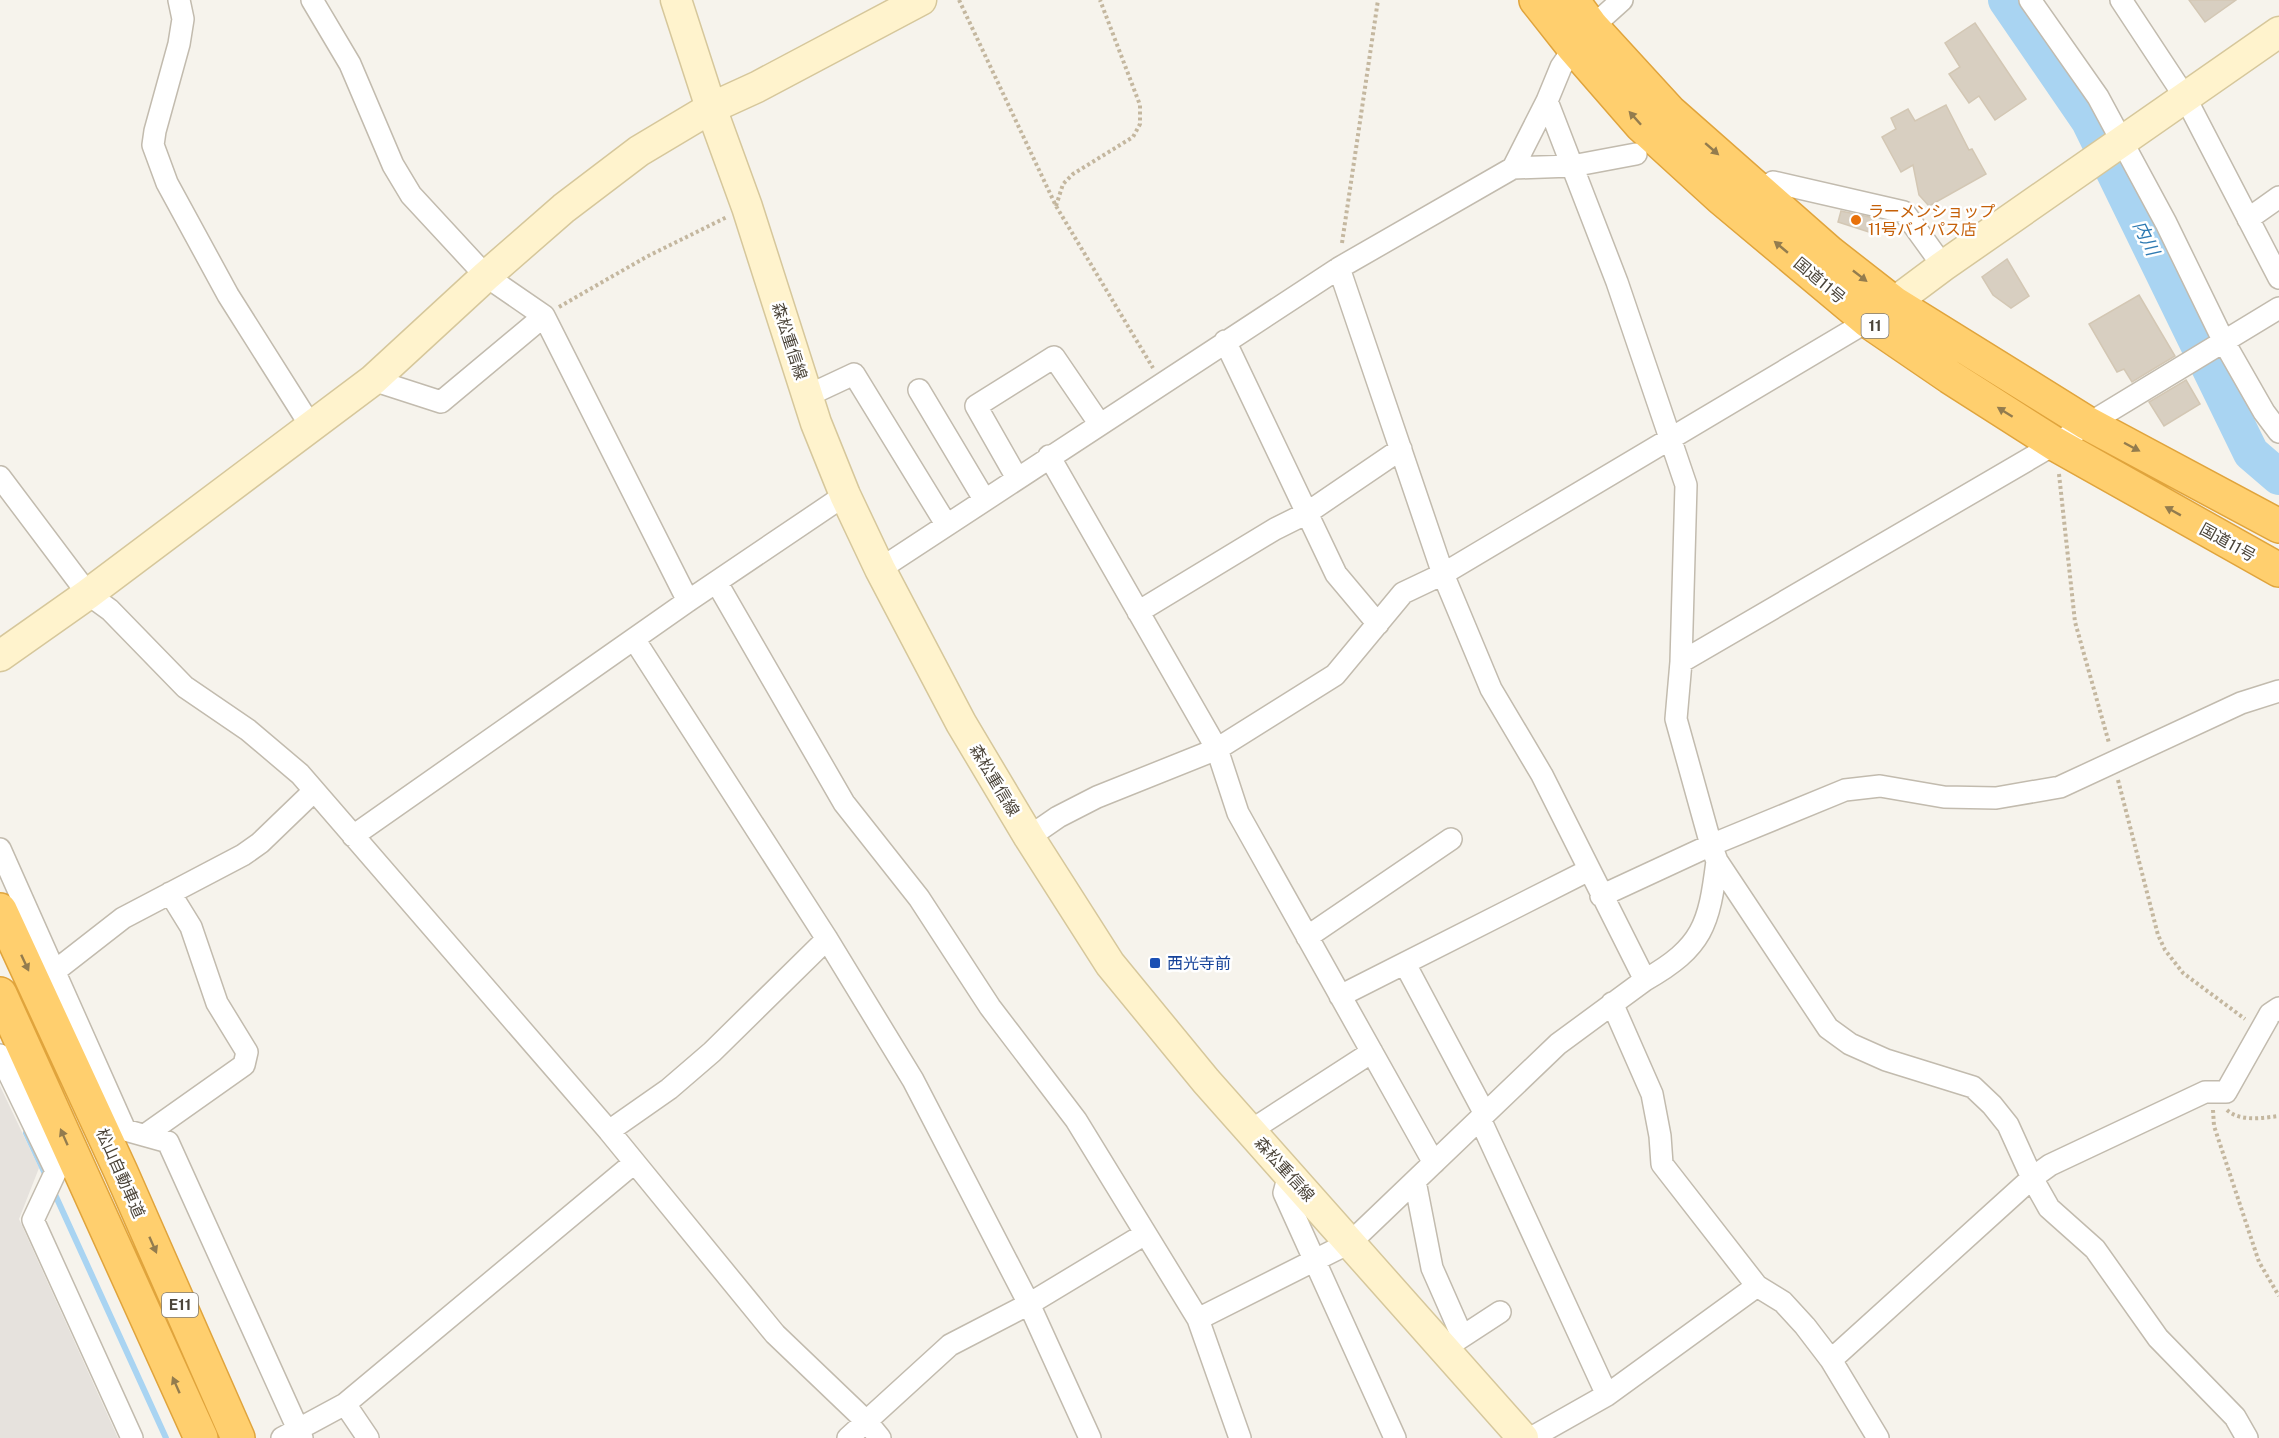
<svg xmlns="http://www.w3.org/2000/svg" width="2279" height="1438" viewBox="0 0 2279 1438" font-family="'Public Sans','Noto Sans JP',sans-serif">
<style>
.industrial{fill:#e6e2dd}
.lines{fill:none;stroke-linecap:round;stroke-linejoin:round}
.stream{stroke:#a9d4f2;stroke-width:6}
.river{stroke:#a9d4f2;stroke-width:36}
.building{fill:#d8cfc1;stroke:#d3c7b4;stroke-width:1.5}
.street-casing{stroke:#c2bbae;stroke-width:24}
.secondary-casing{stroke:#d6c79b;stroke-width:33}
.highway-casing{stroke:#e0a43c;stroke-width:36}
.path{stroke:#c4b79f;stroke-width:4;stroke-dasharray:3 3;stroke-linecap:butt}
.street{stroke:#fff;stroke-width:21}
.secondary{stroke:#fff3cd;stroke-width:30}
.highway{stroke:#ffcf6e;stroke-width:33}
.oneway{fill:#937c4e}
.food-dot{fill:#e8710a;stroke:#fff;stroke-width:2}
.transit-dot{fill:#1a4fb4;stroke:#fff;stroke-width:2}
.labels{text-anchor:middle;stroke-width:5;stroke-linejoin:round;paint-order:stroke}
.shield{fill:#fff;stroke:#817c74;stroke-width:1.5}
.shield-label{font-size:15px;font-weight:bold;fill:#4b4439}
.food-label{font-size:16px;fill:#c56008;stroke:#fff;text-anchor:start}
.street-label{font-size:16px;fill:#4b4439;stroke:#fff}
.transit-label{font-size:16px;fill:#164399;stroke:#fff;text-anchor:start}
.water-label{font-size:18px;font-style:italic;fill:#2e7ab2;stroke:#fff}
</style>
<rect width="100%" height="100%" fill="#f6f3ec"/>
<path class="industrial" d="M0 1086 39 1168 19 1219 118 1438H0Z"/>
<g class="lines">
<path class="stream" d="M26 1133 47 1178
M53 1190 166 1438"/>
<path class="river" d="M2006 0 2089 121 2251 453 2279 477"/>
</g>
<path class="building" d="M2189 0H2236L2205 22Z
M1975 23 2026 99 1995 120 1979 96 1969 103 1949 74 1960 67 1945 43Z
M1946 105 1969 150 1972 149 1986 174 1929 206 1919 195 1913 165 1901 172 1882 137 1896 129 1891 118 1908 109 1915 121Z
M1841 211 1874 218 1869 232 1838 222Z
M2007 259 2029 296 2011 308 1993 295 1982 277Z
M2139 295 2175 356 2132 382 2124 369 2117 372 2089 324Z
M2186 380 2200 404 2164 426 2149 402Z"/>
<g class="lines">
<g class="street-casing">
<path id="street" d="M179 0 183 19 179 44 155 131 153 145 167 183 228 295 312 428
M312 0 350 64 393 165 411 195 486 276 544 316 688 601
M2030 0 2098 97 2166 223 2224 342 2264 412 2279 432
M2121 0 2185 97 2279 278
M1547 101 1617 282 1686 485 1681 662 1676 719 1711 845 1717 861 1828 1028 1850 1044 1886 1060 1973 1087 1992 1105 2008 1125 2032 1178 2049 1208 2095 1249 2158 1338 2235 1417 2247 1438
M1513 168 1572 166 1636 154
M1762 193 1773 182 1904 212 1943 266
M2248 219 2279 197
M1225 341 1336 574 1378 624
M373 380 441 402 544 316
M919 390 984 499
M807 396 854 374 946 524
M1049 456 1217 749 1238 813 1434 1163
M0 477 88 594 110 610 185 687 248 730 300 774 609 1131 775 1334 867 1422 880 1438
M1017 478 976 406 1054 357 1099 423
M880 569 1339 268 1513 168 1547 101 1561 67 1574 48 1592 27 1622 0
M717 583 844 803 919 898 990 1007 1076 1120 1198 1319 1240 1438
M1138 612 1275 529 1307 513 1401 449
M634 639 827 939 913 1080 1029 1304 1090 1438
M1681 662 2055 444 2279 308
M353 836 688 601 845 495
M1029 837 1058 817 1097 797 1217 749 1335 675 1403 593 1443 574 1868 321
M0 849 125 1130 168 1142 302 1438
M1601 896 1711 845 1845 790 1880 786 1944 797 1996 798 2060 787 2241 703 2279 691
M1307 937 1451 839
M1405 964 1485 1114
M55 971 123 918 243 855 260 843 314 791
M1645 980C1703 947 1709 925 1717 861
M1340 996 1589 870
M1612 1003 1652 1094 1660 1136 1662 1164 1757 1286 1783 1302 1805 1326 1831 1360 1878 1438
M0 1055 56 1171 33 1220 132 1438
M1480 1119 1607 1395
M609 1131 669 1089 712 1052 827 939
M1250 1131 1372 1052
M145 1135 244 1065 247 1052 217 1003 191 927 170 893
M1289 1174 1284 1193 1395 1438
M1415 1181 1432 1268 1462 1336
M1198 1319 1351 1242 1558 1044 1645 980 1542 775 1491 689 1443 574 1339 268
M1451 1344 1500 1312
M1831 1360 2032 1178 2050 1165 2205 1092H2226L2270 1014 2279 1008
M345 1404 368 1438
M282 1438 345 1404 634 1163
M848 1438 950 1345 1029 1304 1145 1234
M1531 1438 1607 1395 1757 1286"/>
</g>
<g class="secondary-casing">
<path id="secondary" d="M676 0 711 108 747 207 816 423 845 495 880 569 961 723 1029 837 1110 964 1206 1081 1523 1438
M1876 316 1943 266 2279 32
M0 656 88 594 373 380 486 276 564 208 639 151 711 108 757 87 921 0"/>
</g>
<g class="highway-casing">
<path id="highway" d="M1536 0 1574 48 1641 125 1721 198 1868 321 1950 377 2055 444 2279 570
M1572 0 1592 27 1669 111 1830 253 1894 303 2087 423 2279 526
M0 910 121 1172 238 1438
M0 994 201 1438"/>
</g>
<path class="path" d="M959 0 1056 206 1153 368
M1056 206 1063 184 1073 174 1133 137 1140 124V105L1100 0
M1342 243 1378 0
M559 307 646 257 727 217
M2059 474 2075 622 2109 743
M2118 780 2158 935 2165 950 2183 973 2245 1019
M2213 1110 2214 1126 2259 1262 2279 1296
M2227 1110C2240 1122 2263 1118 2279 1116"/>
<use href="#street" class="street"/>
<use href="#secondary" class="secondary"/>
<use href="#highway" class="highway"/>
</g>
<defs><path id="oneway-solid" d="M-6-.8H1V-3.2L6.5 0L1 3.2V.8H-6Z" transform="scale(1.5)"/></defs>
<g class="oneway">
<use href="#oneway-solid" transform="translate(1635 118) rotate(-132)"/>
<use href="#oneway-solid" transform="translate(1712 149) rotate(41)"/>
<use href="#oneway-solid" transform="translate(1781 247) rotate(-140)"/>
<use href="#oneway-solid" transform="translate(1860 276) rotate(38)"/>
<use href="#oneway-solid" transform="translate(2005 412) rotate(-148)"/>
<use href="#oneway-solid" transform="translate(2132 447) rotate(28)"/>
<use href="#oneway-solid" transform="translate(2173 511) rotate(-151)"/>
<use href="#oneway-solid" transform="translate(25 963) rotate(65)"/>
<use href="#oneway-solid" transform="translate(64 1137) rotate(-114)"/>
<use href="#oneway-solid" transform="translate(153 1245) rotate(66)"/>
<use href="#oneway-solid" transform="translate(176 1385) rotate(-114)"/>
</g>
<circle class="food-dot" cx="1856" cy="220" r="6"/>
<rect class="transit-dot" x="1149" y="957" width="12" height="12" rx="3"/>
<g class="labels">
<g class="shield">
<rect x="1861.5" y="314" width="27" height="24" rx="4.5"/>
<rect x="162" y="1293" width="36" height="24" rx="4.5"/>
</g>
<g class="shield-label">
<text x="1875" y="331">11</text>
<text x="180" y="1310">E11</text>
</g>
<g class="food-label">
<text x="1868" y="217">ラーメンショップ<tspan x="1868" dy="18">11号バイパス店</tspan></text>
</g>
<g class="street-label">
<text transform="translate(1820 280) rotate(40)" y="6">国道11号</text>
<text transform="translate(790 341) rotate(72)" y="6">森松重信線</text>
<text transform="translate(2228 542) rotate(29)" y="6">国道11号</text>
<text transform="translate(995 780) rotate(59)" y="6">森松重信線</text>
<text transform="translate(1285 1169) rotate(48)" y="6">森松重信線</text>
<text transform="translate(121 1173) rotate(66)" y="6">松山自動車道</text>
</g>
<g class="transit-label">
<text x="1167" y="969">西光寺前</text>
</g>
<g class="water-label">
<text transform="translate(2146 238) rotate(64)" y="6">内川</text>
</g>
</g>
</svg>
